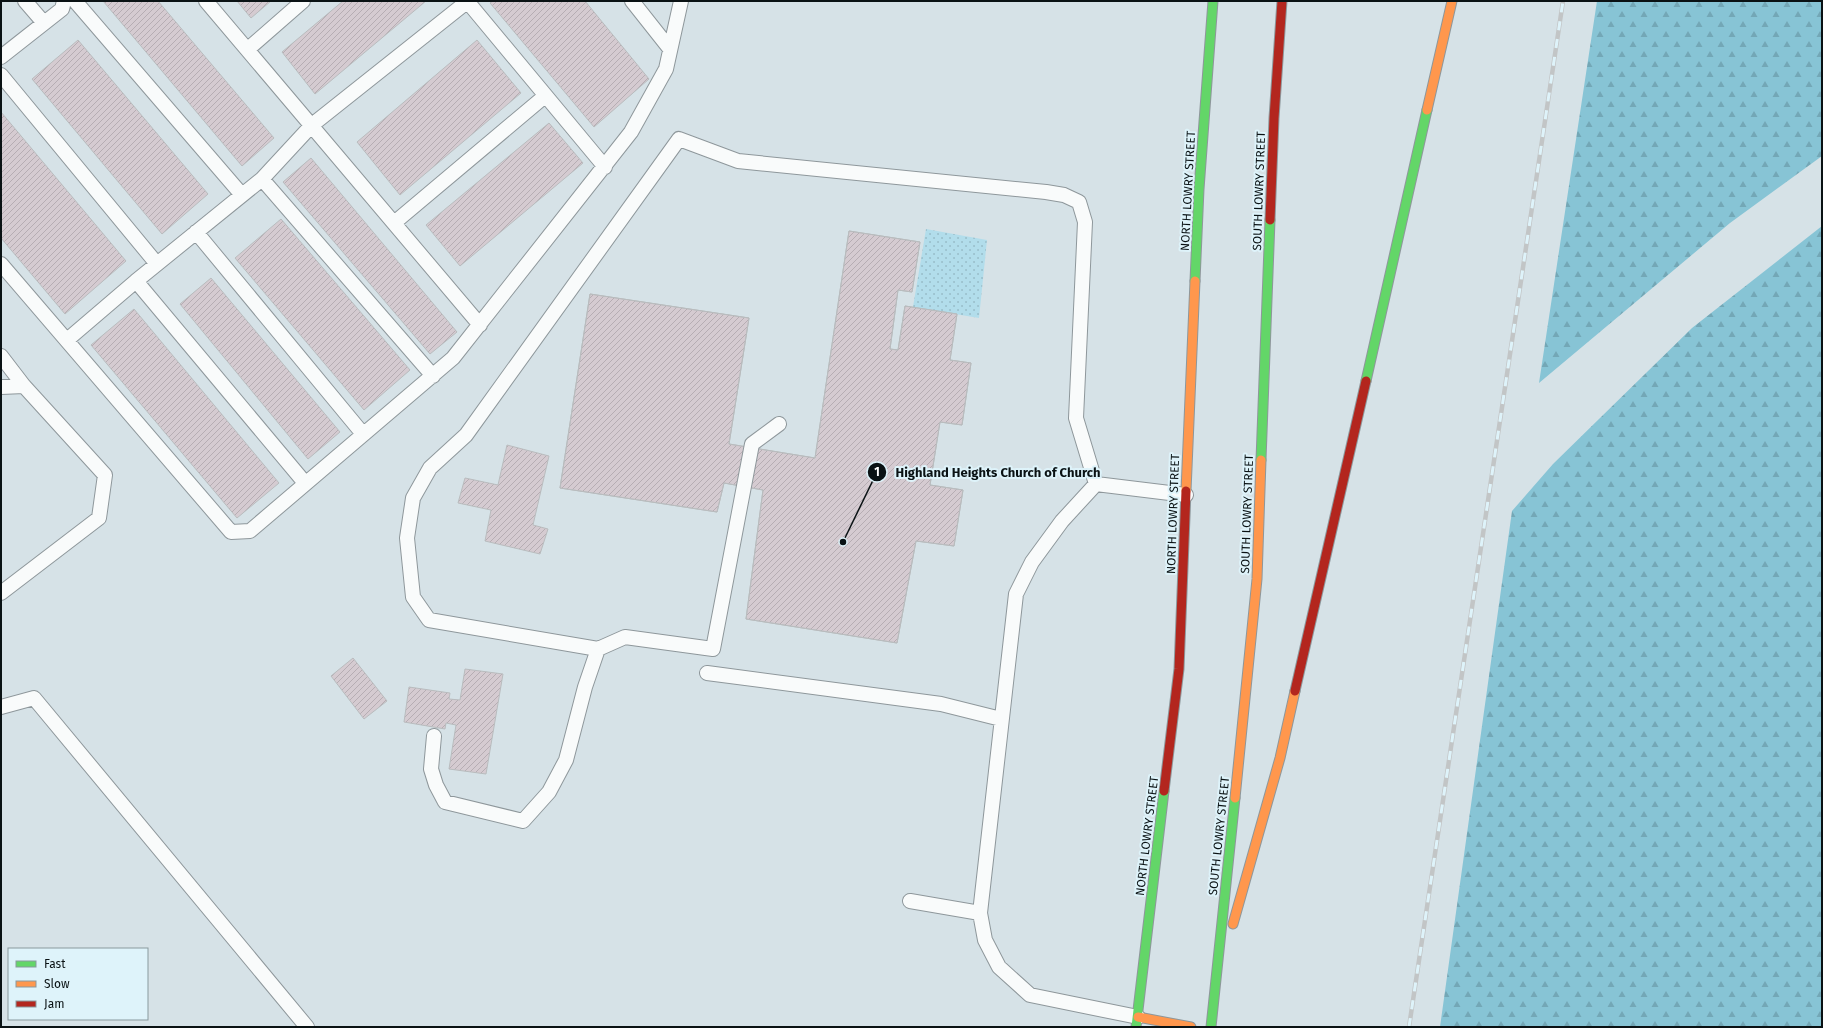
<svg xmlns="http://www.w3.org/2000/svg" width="1823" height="1028" viewBox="0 0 1823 1028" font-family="'Fira Sans',sans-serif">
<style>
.forest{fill:url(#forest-firs)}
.park{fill:url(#park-dots)}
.building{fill:url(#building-hatch);stroke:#b9bcbe}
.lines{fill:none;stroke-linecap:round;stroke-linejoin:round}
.lane-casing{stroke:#8e979b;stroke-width:16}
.fast-casing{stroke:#8e979b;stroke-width:11}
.slow-casing{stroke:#8e979b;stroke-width:11}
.jam-casing{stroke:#8e979b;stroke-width:11}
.lane{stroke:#f9fbfb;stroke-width:14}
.fast{stroke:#63d668;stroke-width:9}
.slow{stroke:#ff974d;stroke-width:9}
.jam{stroke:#b3261e;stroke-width:9}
.rail-casing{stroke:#c2c5c6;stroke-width:4.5}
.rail{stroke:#def3fa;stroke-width:3;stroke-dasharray:9;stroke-linecap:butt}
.labels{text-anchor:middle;stroke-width:4;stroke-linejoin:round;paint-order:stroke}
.street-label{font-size:12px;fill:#0a1214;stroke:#def3fa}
.leader{fill:none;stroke:#0a1214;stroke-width:1.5}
.callout-dot{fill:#0a1214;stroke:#def3fa;stroke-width:1.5}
.mark-label{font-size:12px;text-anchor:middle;font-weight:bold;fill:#fff}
.callout-label{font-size:13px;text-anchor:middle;font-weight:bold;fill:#0a1214;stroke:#def3fa;stroke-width:4;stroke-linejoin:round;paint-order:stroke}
</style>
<defs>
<pattern id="forest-firs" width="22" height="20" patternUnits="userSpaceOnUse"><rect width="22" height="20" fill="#87c4d5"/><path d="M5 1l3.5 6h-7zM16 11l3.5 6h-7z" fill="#73a7b6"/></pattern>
<pattern id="park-dots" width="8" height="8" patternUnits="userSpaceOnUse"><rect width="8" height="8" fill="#b2ddeb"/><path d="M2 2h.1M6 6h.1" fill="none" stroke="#98bdc9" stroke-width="1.8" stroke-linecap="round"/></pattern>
<pattern id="building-hatch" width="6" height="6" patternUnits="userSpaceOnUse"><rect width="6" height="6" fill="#d5cbd1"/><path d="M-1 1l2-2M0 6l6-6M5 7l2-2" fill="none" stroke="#b6adb3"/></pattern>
</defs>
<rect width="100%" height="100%" fill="#d6e2e7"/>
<path class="forest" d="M1597 1H1822V156L1730 223 1539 383Z
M1822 226V1027H1440L1512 511 1553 464 1692 328Z"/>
<path class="park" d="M926 229 987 240 979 318 913 307Z"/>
<path class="building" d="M103 1H158L274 138 242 166Z
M237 1H271L251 18Z
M343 1H426L315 94 282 52Z
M493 1H585L649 79 594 127 490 3Z
M78 40 208 194 162 234 32 79Z
M477 40 521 93 400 195 357 142Z
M1 112 126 261 65 314 1 238Z
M549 123 583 163 460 266 426 225Z
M311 158 457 332 430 354 283 182Z
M281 219 410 370 364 410 235 258Z
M849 231 920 242 912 292 898 290 890 349 898 350 905 306 957 314 950 360 971 363 962 425 940 422 930 485 963 490 954 546 916 541 897 643 746 619 763 490 724 483 717 512 560 488 590 294 749 318 729 444 815 458Z
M849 231 920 242 912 292 898 290 890 349 898 350 905 306 957 314 950 360 971 363 962 425 940 422 930 485 963 490 954 546 916 541 897 643 746 619 763 490 724 483 717 512 560 488 590 294 749 318 729 444 815 458Z
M211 278 340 432 308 459 180 304Z
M134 309 279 483 237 518 91 345Z
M507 445 549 456 533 525 548 529 540 554 485 541 491 510 458 503 465 478 498 485Z
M353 658 387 701 364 719 331 676Z
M465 669 503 674 486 774 449 769 456 725 446 723 445 729 404 722 409 687 450 693 449 699 460 700Z"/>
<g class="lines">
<g class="lane-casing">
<path id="lane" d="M25 1 44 23
M75 1 242 195
M206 1 480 325
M467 1 605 167
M632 1 670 49
M248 49 303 1
M1 57 62 9 64 1
M1 75 157 264
M262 179 433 376
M394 223 545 96
M196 232 363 434
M1 264 231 532 250 531 453 358 631 132 666 69 681 1
M136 281 305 483
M67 340 136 281 262 179 312 125 468 1
M1 356 24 386 105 475 99 518 1 593
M1 387 24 386
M779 424 752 444 713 649 625 637 598 649 429 620 413 597 407 538 413 498 430 468 466 435 679 139 738 161 1046 192 1064 195 1079 202 1085 222 1076 418 1096 484
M1096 484 1062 521 1032 562 1016 594 980 913 985 940 999 967 1030 995 1138 1017
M1096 484 1186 495
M707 673 941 704 1001 719
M1 707 34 698 307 1027
M434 736 431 769 436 785 445 802 523 821 549 792 566 760 585 687 598 649
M910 901 980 913"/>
</g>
<g class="fast-casing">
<path id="fast" d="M1195 281 1199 189 1213 1
M1366 381 1427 110
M1261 460 1270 220
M1136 1027 1164 791
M1211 1027 1235 798"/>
</g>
<g class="slow-casing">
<path id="slow" d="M1427 110 1452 1
M1186 491 1195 281
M1235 798 1257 579 1261 460
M1233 924 1280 758 1295 691
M1138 1017 1191 1027"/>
</g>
<g class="jam-casing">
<path id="jam" d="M1270 220 1274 118 1282 1
M1295 691 1366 381
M1164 791 1179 669 1186 491"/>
</g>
<use href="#lane" class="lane"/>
<use href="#fast" class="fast"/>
<use href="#slow" class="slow"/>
<use href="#jam" class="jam"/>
<g class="rail-casing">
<path id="rail" d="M1409 1027 1563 1"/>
</g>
<use href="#rail" class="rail"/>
</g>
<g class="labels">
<g class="street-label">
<text transform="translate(1188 191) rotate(-87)" y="4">NORTH LOWRY STREET</text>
<text transform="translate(1259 191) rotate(-88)" y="4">SOUTH LOWRY STREET</text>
<text transform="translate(1173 514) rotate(-88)" y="4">NORTH LOWRY STREET</text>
<text transform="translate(1247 514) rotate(-88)" y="4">SOUTH LOWRY STREET</text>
<text transform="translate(1147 836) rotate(-83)" y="4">NORTH LOWRY STREET</text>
<text transform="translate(1219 836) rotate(-84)" y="4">SOUTH LOWRY STREET</text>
</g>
</g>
<path class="leader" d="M843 542L877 472"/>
<g class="callout-dot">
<circle cx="843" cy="542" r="4"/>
<circle cx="877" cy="472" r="10"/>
</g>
<g class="mark-label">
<text x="877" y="476">1</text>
</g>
<g class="callout-label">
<text x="998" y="477">Highland Heights Church of Church</text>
</g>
<rect width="1823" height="1028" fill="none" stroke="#0a1214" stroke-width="4"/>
<rect x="8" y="948" width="140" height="72" fill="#def3fa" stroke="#89999e"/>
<rect x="16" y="961" width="20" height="6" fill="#63d668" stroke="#89999e"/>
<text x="44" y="968" font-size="12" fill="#0a1214">Fast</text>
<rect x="16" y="981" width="20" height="6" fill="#ff974d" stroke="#89999e"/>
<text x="44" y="988" font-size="12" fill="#0a1214">Slow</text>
<rect x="16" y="1001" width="20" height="6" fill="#b3261e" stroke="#89999e"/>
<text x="44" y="1008" font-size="12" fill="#0a1214">Jam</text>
</svg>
